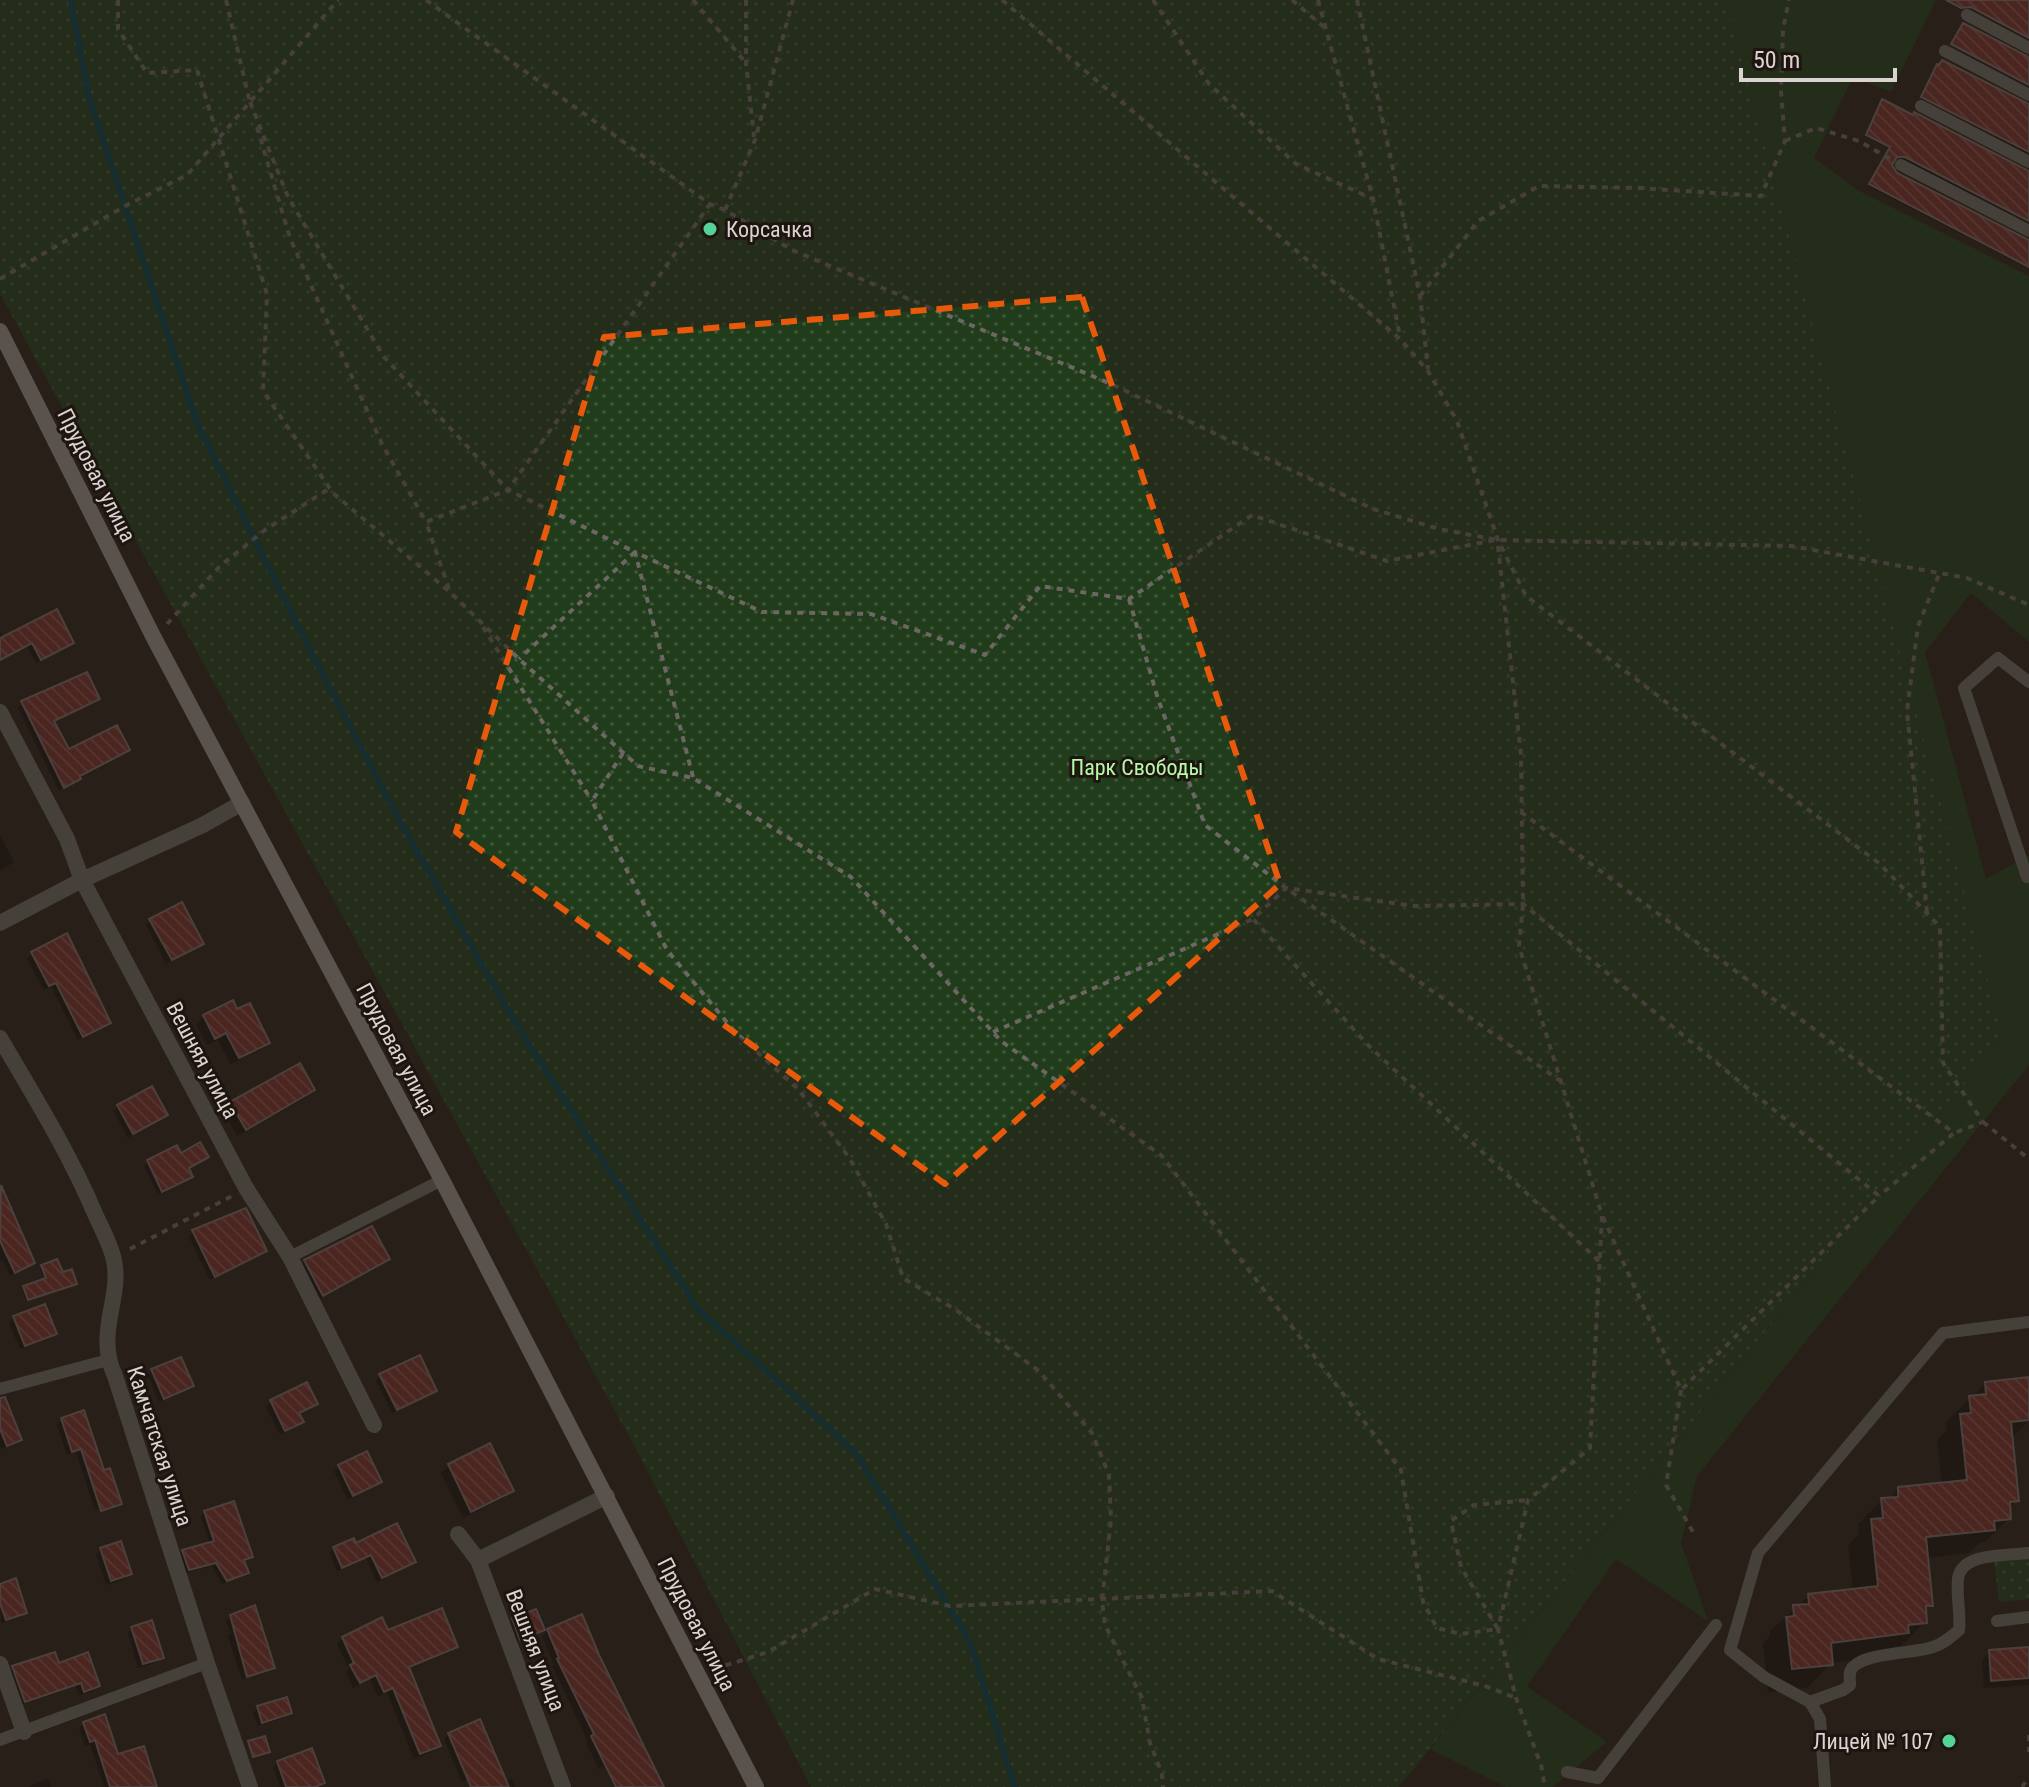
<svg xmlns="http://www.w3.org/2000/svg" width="2029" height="1787" viewBox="0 0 2029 1787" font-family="'Roboto Condensed',sans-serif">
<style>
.green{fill:#203c1b}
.park{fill:url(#park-dots)}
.shadow{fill:#0007}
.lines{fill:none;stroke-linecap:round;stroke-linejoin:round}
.stream{stroke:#02424d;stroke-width:6}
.building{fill:url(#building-back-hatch);stroke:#756866;stroke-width:2}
.path{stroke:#6e6662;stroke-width:4;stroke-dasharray:6 6;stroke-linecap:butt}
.lane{stroke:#6c6965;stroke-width:12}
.street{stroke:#6c6965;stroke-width:16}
.secondary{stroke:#97928c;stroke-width:16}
.marked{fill:none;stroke:#e8590c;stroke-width:6;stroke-dasharray:16 10;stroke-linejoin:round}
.poi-dot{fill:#53d396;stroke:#1e1511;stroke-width:3}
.labels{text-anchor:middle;stroke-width:6;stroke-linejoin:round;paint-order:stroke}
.poi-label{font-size:22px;fill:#dad3d0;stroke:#1e1511;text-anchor:start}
.street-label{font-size:22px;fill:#dad3d0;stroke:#1e1511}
.park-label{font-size:22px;fill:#b3f9a6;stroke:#1e1511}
</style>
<defs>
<pattern id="park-dots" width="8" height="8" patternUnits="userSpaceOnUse" patternTransform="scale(2)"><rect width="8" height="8" fill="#203c1b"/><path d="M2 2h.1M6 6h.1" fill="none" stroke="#40573b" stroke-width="1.8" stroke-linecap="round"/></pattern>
<pattern id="building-back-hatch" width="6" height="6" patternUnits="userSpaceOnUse" patternTransform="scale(2)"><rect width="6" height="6" fill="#77302c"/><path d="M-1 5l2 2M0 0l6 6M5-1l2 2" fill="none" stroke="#8a4d4a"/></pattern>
</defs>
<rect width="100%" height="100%" fill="#281f1a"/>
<path class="green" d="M1726 0H1936L1891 92 1853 77 1814 158 1861 192 2029 276V642L1971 593 1925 652 1986 879 2029 855V1065L1697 1476 1681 1543 1708 1621 1616 1559 1527 1686 1607 1742 1552 1787H1506L1430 1749 2003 1036Z"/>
<path class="park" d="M0 0H1726L2003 1036 1399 1787H811L637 1451 0 294Z
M2029 1558V1599L1999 1602 1994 1561Z"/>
<path class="shadow" d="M1950 0H2029V40L1969 8 1959 9 1948 3Z
M1961 27 2029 58V87L1951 46Z
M1936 68 2029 105V154L1921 99Z
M1881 103 2029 172V223L1897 157 1890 167 1896 175 2029 242V269L1868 186 1890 149 1866 137Z
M0 631 4 638 72 642 36 663 27 646 0 661Z
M98 699 53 723 68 752 128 750 59 791 18 708 23 703Z
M0 835 14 862 0 871Z
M151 920 201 943 166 964 146 925Z
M32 954 109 1022 78 1040 51 986 44 990 27 959Z
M204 1016 268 1042 260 1050 230 1064 218 1040 207 1045 196 1024Z
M313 1090 305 1098 237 1136 224 1111 231 1104Z
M118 1107 166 1114 128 1138 114 1112Z
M180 1156 206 1157 187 1170 190 1176 186 1181 158 1194 144 1166 148 1162Z
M0 1187 32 1263 10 1276 3 1260 0 1261Z
M193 1232 265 1250 210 1280 189 1237Z
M388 1258 380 1266 314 1302 297 1269 305 1262Z
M42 1267 62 1275 72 1285 26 1301 22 1289 45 1280 40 1269Z
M14 1318 54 1333 50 1338 20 1349 9 1323Z
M152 1371 192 1385 187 1390 159 1402 148 1376Z
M380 1376 434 1390 392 1413 376 1381Z
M1985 1384 2029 1403V1421L2011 1439 2017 1500 2008 1509 2009 1518 1985 1542 1979 1543 1969 1553 1926 1558 1931 1605 1924 1612 1925 1622 1901 1646 1893 1647 1883 1657 1831 1663 1807 1688 1768 1692 1763 1643 1770 1636V1631L1809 1596 1853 1591 1848 1545 1859 1534 1858 1524 1882 1500H1888L1898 1489 1942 1485 1937 1440 1947 1430 1946 1422Z
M271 1402 315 1403 298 1414 301 1422 297 1426 280 1435 266 1407Z
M0 1406 20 1440 2 1449 0 1445Z
M62 1420 119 1504 116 1507V1504L95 1510 76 1452 67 1455 57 1425Z
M449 1465 511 1491 504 1498 463 1518 441 1473Z
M339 1467 380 1482 348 1500 334 1471Z
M205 1512 251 1556 243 1562 247 1572 242 1576 222 1584 212 1566 185 1573 179 1556 183 1551 210 1544 201 1517Z
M355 1546 413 1562 377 1582 366 1558 337 1571 330 1553 334 1549Z
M101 1549 130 1574 125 1579 106 1585 96 1554Z
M0 1586 25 1612 20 1617 1 1623Z
M535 1611 542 1630 538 1634 515 1643 508 1625 513 1620Z
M231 1616 272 1668 268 1672 242 1680 228 1636 231 1633 226 1621Z
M132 1628 162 1657 157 1662 138 1668 128 1633Z
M548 1630 597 1656 662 1787H614L604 1766 599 1769 586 1743 588 1741 552 1666 554 1665 542 1636Z
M387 1633 456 1646 450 1652 408 1669 439 1745 433 1751 414 1759 387 1692 378 1696 370 1679 353 1688 346 1672 349 1669 337 1644 343 1638Z
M2029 1649V1685L1984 1688 1982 1660 1990 1652Z
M58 1666 97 1686 93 1691 79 1695 76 1686 20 1705 9 1673 14 1668Z
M258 1708 290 1712 285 1717 258 1726 253 1713Z
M84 1724 117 1756 155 1787H104L90 1744 85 1746 79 1728Z
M449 1734 504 1782 512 1779 515 1787H471L468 1779 462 1782 444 1739Z
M278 1763 323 1783 320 1787H280L273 1767Z
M48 1779 51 1787H28Z"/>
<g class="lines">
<path class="stream" d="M71 0 88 93 197 423 297 625 397 816 513 1019 697 1308 856 1453 970 1642 1015 1787"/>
</g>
<path class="building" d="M1946 0H2029V38L1971 7 1961 8Z
M1963 23 2029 57V85L1951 44Z
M1942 60 2029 104V152L1921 97 1937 64 1939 65Z
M1882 99 1913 115 1914 112 2029 171V221L1905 157H1897L1892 165 1897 173 2029 240V267L1869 184 1890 147 1866 135Z
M57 609 74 643 41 660 32 643 0 660V638Z
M87 672 100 699 54 721 69 749 117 725 130 750 80 776 81 779 64 788 21 701Z
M182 902 204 944 172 960 149 919Z
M67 933 111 1023 83 1037 56 983 49 986 31 952Z
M233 1000 237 1009 250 1003 270 1043 239 1058 226 1033 215 1039 203 1015Z
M300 1063 315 1090 246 1130 230 1102Z
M152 1086 168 1115 133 1134 117 1105Z
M200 1142 209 1157 189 1168 193 1177 162 1192 147 1160 177 1145 181 1153Z
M1 1185 35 1263 15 1273 0 1241Z
M246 1208 267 1251 215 1277 192 1230Z
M372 1226 390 1259 323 1296 304 1260Z
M57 1259 63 1272 72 1269 77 1284 28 1300 23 1286 46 1278 41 1265Z
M45 1304 57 1334 25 1346 13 1316Z
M420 1355 437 1391 397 1410 379 1374Z
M181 1357 194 1386 164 1399 151 1369Z
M2029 1377V1420L2011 1422 2019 1501 2010 1502 2011 1519 1994 1521 1995 1530 1926 1537 1933 1606H1926L1927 1623 1908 1625 1909 1633 1831 1643 1833 1665 1792 1669 1786 1617 1794 1616 1793 1605 1809 1604 1808 1594 1878 1586 1871 1519 1883 1518 1881 1498 1898 1497V1487L1967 1480 1960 1414 1971 1413 1969 1396 1986 1394 1985 1382Z
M307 1382 318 1404 299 1413 304 1422 285 1431 270 1400Z
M5 1397 22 1440 7 1446 0 1429V1398Z
M84 1410 104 1470 110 1468 122 1504 101 1511 81 1449 72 1452 61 1418Z
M490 1443 514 1491 471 1512 448 1464Z
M367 1451 382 1482 353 1496 338 1465Z
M234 1501 253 1557 244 1560 249 1573 227 1581 216 1563 189 1570 182 1550 214 1541 204 1511Z
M397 1523 416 1562 382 1578 371 1555 342 1568 333 1547 354 1538 356 1543Z
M121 1541 132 1574 111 1581 100 1548Z
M16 1578 27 1613 6 1620 0 1603V1584Z
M255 1605 275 1668 247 1677 230 1615Z
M442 1608 458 1647 409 1667 441 1746 420 1754 393 1688 384 1692 376 1675 360 1683 350 1665 354 1663 342 1637 382 1617 388 1630Z
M536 1609 545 1630 520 1640 512 1618Z
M582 1614 599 1655 664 1787H616L591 1736 594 1734 557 1659 559 1658 547 1629Z
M152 1620 164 1658 143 1664 131 1627Z
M2029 1647V1678L1991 1681 1989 1650Z
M55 1652 59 1663 88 1652 100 1686 84 1692 81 1683 25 1702 12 1666Z
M287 1697 292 1713 262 1723 257 1706Z
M105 1714 118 1754 144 1746 157 1787H110L95 1740 90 1742 83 1722Z
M480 1719 509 1787H471L448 1733Z
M265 1736 270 1752 253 1757 248 1741Z
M312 1748 325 1783 315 1787H286L277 1761Z"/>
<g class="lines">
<path class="path" d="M118 0V29L147 73 197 70 267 294 263 391 333 493 451 593 519 659 638 766 693 778 851 877 1001 1041 1162 1156 1401 1470 1423 1602 1437 1628 1461 1634 1498 1629 1461 1567 1451 1521 1474 1505 1528 1500
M226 0 250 103
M426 0 710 204 725 210 792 250 1109 383 1373 509 1439 529 1498 540 1791 546 1967 578 2029 605
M693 0 746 63
M746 0V63L754 137
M1002 0 1400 339 1428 371 1457 421 1498 540 1526 596 1880 864 1940 927 1943 1063 1983 1122 1954 1133
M1153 0 1209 84 1296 164 1373 199
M1292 0 1324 27
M1318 0 1373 199 1400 337
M1357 0 1420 296 1428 369
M250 102 288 197 384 357 508 490 635 552 519 659
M257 127 290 238 382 444 426 522
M1785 141 1816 128 1859 141 1890 159
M725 210 755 140 793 0
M0 279 125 206 187 175 338 0
M1420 296 1478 221 1539 186 1639 188 1761 196 1785 141 1781 91 1783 29 1789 0
M1498 546 1521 755 1523 904 1519 946 1602 1215 1590 1448 1528 1500 1498 1629 1516 1698 1541 1765 1545 1787
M449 589 426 522 508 490 710 204
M1129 599 1158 699 1205 825 1286 888 1559 1080
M167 624 220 566 265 530 330 488
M483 627 592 801
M623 753 592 801 667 950 734 1031 799 1090 850 1159 886 1224 903 1278 956 1310 1039 1371 1092 1433 1109 1475 1111 1519 1102 1601 1105 1625 1142 1698 1150 1743 1162 1774 1163 1787
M693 777 635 552 762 612 871 614 985 655 1040 586 1129 599 1252 515 1387 561 1495 540
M1521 812 1954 1133 1879 1196
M1927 912 1907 711 1918 626 1940 572
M993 1032 1253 919
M1983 1122 2029 1159
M130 1249 232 1196
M1599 1261 1369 1046 1253 919 1286 888 1414 906 1523 904 1879 1196 1681 1390 1602 1215
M1681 1390 1666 1485 1693 1532
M714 1669 768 1652 875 1589 950 1606 1272 1591 1378 1659 1485 1686 1516 1698
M2029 1735V1752
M2022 1787 2029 1777"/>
<path class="lane" d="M1967 15 2029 48
M1945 51 2029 95
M1921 106 2029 162
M1901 165 2029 231
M2029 682 1998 658 1964 688 2027 877 2029 875
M290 1257 442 1180
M0 1389 108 1360
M1997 1621 2029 1617
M1810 1702 1843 1690 1850 1685C1850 1678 1848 1672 1853 1667 1867 1652 1913 1654 1933 1647 1943 1644 1951 1637 1959 1630 1961 1613 1956 1596 1958 1579 1961 1552 2007 1556 2029 1553
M0 1740 207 1663
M1567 1772 1598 1778 1716 1625
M1825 1787 1820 1719 1810 1702 1764 1677 1730 1650 1758 1553 1943 1333 2029 1322"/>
<path class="street" d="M0 712 67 839 82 880 246 1188 290 1257 374 1425
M0 923 82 880 201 826 242 803
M0 1038C34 1096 70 1154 96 1216 102 1229 109 1242 113 1256 124 1297 94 1331 115 1376L207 1663 250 1787
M458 1534 478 1560 563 1787
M478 1560 607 1496
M0 1664 24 1732"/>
<path class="secondary" d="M0 331 154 638 442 1180 756 1787"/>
</g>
<path d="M0 0H2029V1787H0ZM1082 297 1280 884 945 1184 456 832 604 337Z" fill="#281f1a" fill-opacity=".55" fill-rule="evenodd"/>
<path class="marked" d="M1082 297 1280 884 945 1184 456 832 604 337Z"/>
<g class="poi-dot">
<circle cx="710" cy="229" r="8"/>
<circle cx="1949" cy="1741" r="8"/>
</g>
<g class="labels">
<g class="poi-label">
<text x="726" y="237">Корсачка</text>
<text x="1933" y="1749" text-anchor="end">Лицей № 107</text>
</g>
<g class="street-label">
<text transform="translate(97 475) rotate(63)" y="8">Прудовая улица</text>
<text transform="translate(397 1049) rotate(62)" y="8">Прудовая улица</text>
<text transform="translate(203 1060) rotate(62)" y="8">Вешняя улица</text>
<text transform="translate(160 1446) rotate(72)" y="8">Камчатская улица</text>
<text transform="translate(697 1624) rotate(63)" y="8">Прудовая улица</text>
<text transform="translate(536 1650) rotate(69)" y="8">Вешняя улица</text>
</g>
<g class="park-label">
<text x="1137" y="775">Парк Свободы</text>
</g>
</g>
<path d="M1741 68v12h154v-12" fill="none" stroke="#dad3d0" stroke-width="4"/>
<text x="1753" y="68" font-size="24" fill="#dad3d0" stroke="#1e1511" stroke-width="6" paint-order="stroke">50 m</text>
</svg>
